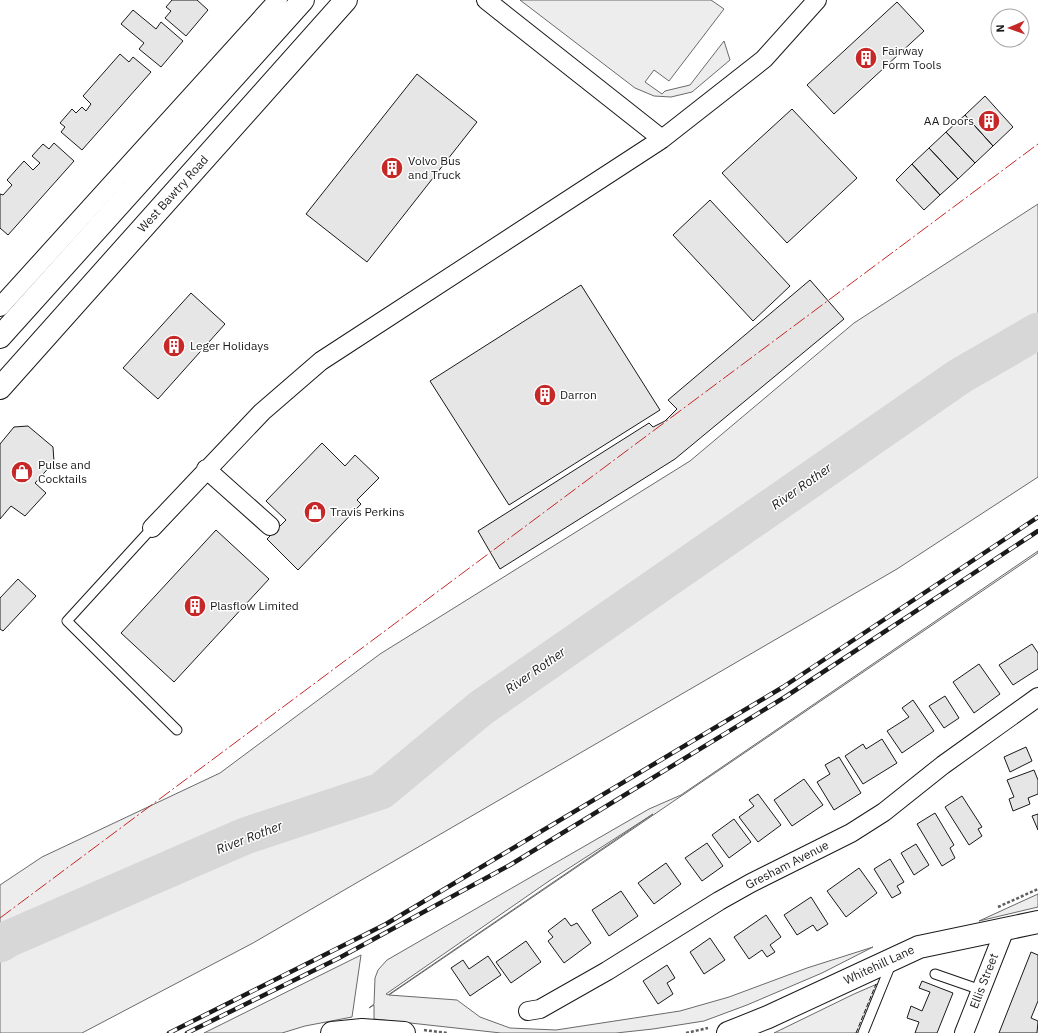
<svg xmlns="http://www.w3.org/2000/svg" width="1038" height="1033" viewBox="0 0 1038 1033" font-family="'IBM Plex Sans',sans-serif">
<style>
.built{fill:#ededed;stroke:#6a6a6a;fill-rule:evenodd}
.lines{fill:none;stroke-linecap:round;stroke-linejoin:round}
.river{stroke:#d7d7d7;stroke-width:37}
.building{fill:#e6e6e6;stroke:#1a1a1a}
.service-casing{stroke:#1a1a1a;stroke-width:11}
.minor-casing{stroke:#1a1a1a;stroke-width:20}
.secondary-casing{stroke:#1a1a1a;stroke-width:24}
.primary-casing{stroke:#1a1a1a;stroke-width:24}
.path{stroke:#5f5f5f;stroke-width:2.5;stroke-dasharray:3 2;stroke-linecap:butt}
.service{stroke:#fff;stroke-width:9}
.minor{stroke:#fff;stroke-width:18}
.secondary{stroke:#fff;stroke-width:22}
.primary{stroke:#fff;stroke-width:22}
.rail-casing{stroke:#1a1a1a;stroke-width:4.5}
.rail{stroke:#fff;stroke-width:3;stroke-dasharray:9;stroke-linecap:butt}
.fence{stroke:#1a1a1a;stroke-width:1;stroke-dasharray:5 2;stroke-linecap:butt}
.power{stroke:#c62828;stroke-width:1;stroke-dasharray:14 3 2 3;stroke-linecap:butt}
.labels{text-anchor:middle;stroke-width:3;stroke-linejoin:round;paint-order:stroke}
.poi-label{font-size:12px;fill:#1a1a1a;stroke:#fff;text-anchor:start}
.street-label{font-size:12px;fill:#1a1a1a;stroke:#fff}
.water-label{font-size:13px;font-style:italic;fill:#1a1a1a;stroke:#fff}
</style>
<rect width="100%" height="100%" fill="#fff"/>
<path class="built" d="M520 0H711L724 9 669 81 654 70 645 82 662 94 665 91 690 85 724 41 730 60 692 92 671 97 654 96 635 88Z
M1038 204V477L897 569 253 943 82 1033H0V885L42 857 220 773 380 654 690 461 854 323Z
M1038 551V553L389 995 457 1000 480 1017 510 1028 556 1030 680 1011 729 997 807 968 873 947 822 973 747 1005 704 1021 653 1029 616 1033H501L374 1019V1005L369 1008 374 1004 375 978 378 970 387 960 649 809 681 795ZM653 814 388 995 386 994 549 881Z
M1038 894V907L979 921Z
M361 955 352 1017 305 1026 282 1033H204Z
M884 981 863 1033H774L854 994Z"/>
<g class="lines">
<path class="river" d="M0 944 8 939 245 836 381 791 481 708 960 376 1038 331"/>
</g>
<path class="building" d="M172 0H197L208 10 186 36 165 18 171 11 166 7Z
M897 2 924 31 834 114 807 85Z
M133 10 156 29 161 22 183 41 161 67 139 49 144 43 121 24Z
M120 54 129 62 133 57 151 72 82 150 61 132 65 127 60 123 72 109 76 113 82 107 86 111 91 104 83 96Z
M417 74 477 122 367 262 306 214Z
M985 96 1013 127 993 146 965 115Z
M792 109 857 178 787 243 722 173Z
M965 115 993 146 975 163 946 132Z
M946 132 975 163 958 179 929 148Z
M54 143 74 161 8 235 0 228V194L3 195 12 185 7 180 24 161 33 170 40 163 32 156 43 144 49 149Z
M929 148 958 179 940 195 912 164Z
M912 164 940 195 924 210 896 180Z
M710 200 790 286 753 321 673 235Z
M810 280 844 319 675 459 500 569 478 531 649 423 653 427 665 421 677 409 668 400Z
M581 285 660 410 509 505 430 381Z
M191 293 225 324 158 399 123 368Z
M28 426 53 447 54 462 35 483 46 493 25 516 11 506 0 519V444L14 427Z
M322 443 345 466 355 455 379 478 357 500 361 504 298 570 267 539 286 520 266 501Z
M216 530 269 579 174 682 121 633Z
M18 579 36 596 3 631 0 629V598Z
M1032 644 1038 653V669L1013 685 999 665Z
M979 664 1000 694 974 713 953 682Z
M945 696 959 718 944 728 929 706Z
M913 700 934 731 902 753 887 731 909 717 902 708Z
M882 739 897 763 863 784 845 756 863 744 866 749Z
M1026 747 1032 761 1010 772 1004 757Z
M839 757 861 793 834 810 817 782 830 774 825 765Z
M1034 770 1038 780V794L1028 798 1030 804 1013 811 1009 799 1014 797 1007 780Z
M804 779 823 805 792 826 774 800Z
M758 794 781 825 758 842 739 817 754 806 749 800Z
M962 796 982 827 978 829 982 836 969 845 945 807Z
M935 813 954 845 950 848 955 858 942 866 917 824Z
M1038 814V830L1032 816Z
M734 819 751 842 729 858 712 835Z
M707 843 723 866 702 881 685 858Z
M916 844 929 865 914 875 901 853Z
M890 859 904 882 897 886 901 893 892 898 874 869Z
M666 863 681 884 654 904 638 883Z
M859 868 877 893 846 917 827 891Z
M621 891 638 916 609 936 592 910Z
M811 897 828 924 817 931 813 925 797 935 784 915Z
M766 915 781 937 770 945 775 952 767 957 762 950 749 959 734 937Z
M565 918 571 926 577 923 591 943 564 963 548 941 553 937 548 931Z
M710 938 725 960 704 974 690 952Z
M526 941 541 962 511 983 496 962Z
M1031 952 1038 955V1001L1031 1018 1038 1021 1037 1033H999Z
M488 956 501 975 470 996 451 968 463 960 469 969Z
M667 965 675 978 667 983 673 994 658 1004 643 981Z
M922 981 953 993 937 1033H915L919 1022 907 1018 911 1006 922 1011 930 992 919 988Z"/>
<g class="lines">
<g class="service-casing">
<path id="service" d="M152 528 67 621 177 730
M935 974 981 990
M863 1033 891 964"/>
</g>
<g class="minor-casing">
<path id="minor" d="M486 0 662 139
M0 307 278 0
M206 469 270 526
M152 528 262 412 321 361 662 139 764 59 817 0
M528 1011 540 1009 607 971 719 901 751 883 851 833 884 812 943 765 1038 697
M964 1033 1005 929"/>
</g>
<g class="secondary-casing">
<path id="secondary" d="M332 1033 362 1030 404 1033
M728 1033 768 1017 919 947 1038 922"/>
</g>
<g class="primary-casing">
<path id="primary" d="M0 337 303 0
M0 388 346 0"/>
</g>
<path class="path" d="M998 907 1038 889
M424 1030 447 1033
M686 1033 708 1028"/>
<use href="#service" class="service"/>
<use href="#minor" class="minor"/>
<use href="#secondary" class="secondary"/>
<use href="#primary" class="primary"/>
<g class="rail-casing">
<path id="rail" d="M169 1033 386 924 783 687 1038 517
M187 1033 339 958 510 865 785 697 1038 531"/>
</g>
<use href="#rail" class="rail"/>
<path class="fence" d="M856 1033 876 984"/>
<path class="power" d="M0 918 1038 144"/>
</g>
<defs>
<g id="building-disc" transform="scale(1.15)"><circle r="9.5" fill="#c62828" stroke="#fff"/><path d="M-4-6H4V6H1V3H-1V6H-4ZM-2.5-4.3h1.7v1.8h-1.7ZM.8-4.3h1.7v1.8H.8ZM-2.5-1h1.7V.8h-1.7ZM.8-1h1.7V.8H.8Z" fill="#fff"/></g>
<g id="shop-disc" transform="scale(1.15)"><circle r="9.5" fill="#c62828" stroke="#fff"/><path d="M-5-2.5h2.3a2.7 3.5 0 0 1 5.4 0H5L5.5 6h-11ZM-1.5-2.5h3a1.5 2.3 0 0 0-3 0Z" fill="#fff"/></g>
</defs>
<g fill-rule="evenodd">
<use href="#building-disc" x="866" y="58"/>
<use href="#building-disc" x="989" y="121"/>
<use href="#building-disc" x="392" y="168"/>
<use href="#building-disc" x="174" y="346"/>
<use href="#building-disc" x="545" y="395"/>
<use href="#shop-disc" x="22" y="472"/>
<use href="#shop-disc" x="315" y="512"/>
<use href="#building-disc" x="195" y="606"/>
</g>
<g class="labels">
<g class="poi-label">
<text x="882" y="55">Fairway<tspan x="882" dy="14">Form Tools</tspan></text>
<text x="974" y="125" text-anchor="end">AA Doors</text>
<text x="408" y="165">Volvo Bus<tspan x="408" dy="14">and Truck</tspan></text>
<text x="190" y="350">Leger Holidays</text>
<text x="560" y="399">Darron</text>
<text x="38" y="469">Pulse and<tspan x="38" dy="14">Cocktails</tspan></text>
<text x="330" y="516">Travis Perkins</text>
<text x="210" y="610">Plasflow Limited</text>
</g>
<g class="street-label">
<text transform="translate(173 194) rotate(-48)" y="4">West Bawtry Road</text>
<text transform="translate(787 865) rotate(-27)" y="4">Gresham Avenue</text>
<text transform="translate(879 965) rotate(-25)" y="4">Whitehill Lane</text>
<text transform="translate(984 981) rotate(-69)" y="4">Ellis Street</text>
</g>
<g class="water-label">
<text transform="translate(801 486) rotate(-35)" y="5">River Rother</text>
<text transform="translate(535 670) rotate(-35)" y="5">River Rother</text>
<text transform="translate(249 837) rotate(-21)" y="5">River Rother</text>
</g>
</g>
<g transform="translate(1010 28) rotate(268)"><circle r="19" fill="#ffffff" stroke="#a3a3a3"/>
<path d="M0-3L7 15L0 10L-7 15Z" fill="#c62828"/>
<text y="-6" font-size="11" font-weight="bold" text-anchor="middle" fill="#1a1a1a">N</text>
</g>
</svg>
